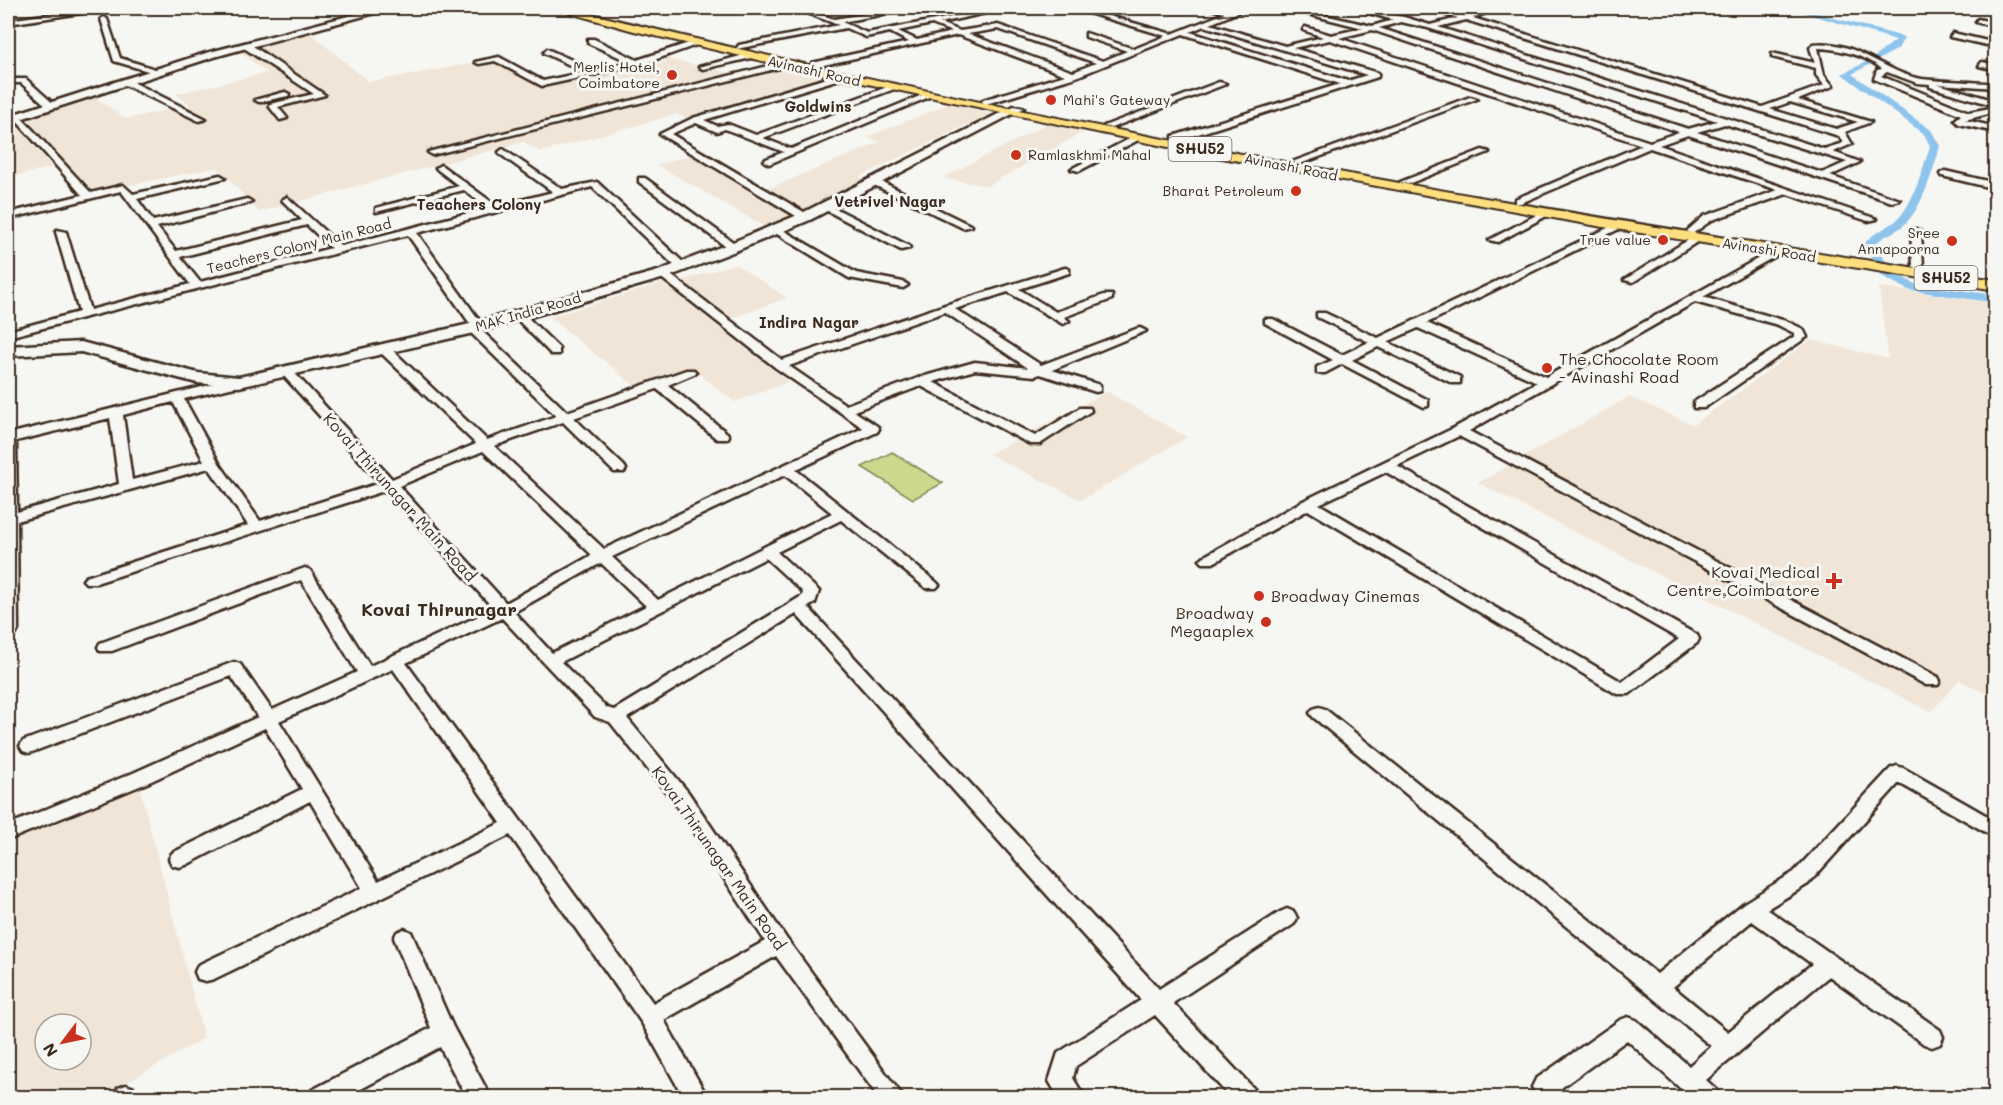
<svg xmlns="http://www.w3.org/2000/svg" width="2003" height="1105" viewBox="0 0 2003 1105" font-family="Mali,sans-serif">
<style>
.built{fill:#f0e5d6;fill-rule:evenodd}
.green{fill:#ccd98c;stroke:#848255;stroke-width:1.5}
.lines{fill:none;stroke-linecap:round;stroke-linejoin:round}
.canal{fill:#8ec4ec;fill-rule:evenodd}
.street-casing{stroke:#3b2a1e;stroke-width:5}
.secondary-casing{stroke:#3b2a1e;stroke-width:5}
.primary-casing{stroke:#3b2a1e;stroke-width:4}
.street{fill:#f6f6f2;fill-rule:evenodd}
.secondary{fill:#f6f6f2;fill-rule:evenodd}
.primary{fill:#fedf80;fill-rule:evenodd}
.poi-dot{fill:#c8321e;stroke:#f6f6f2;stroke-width:2}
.labels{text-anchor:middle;stroke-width:6;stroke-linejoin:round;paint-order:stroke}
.far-poi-label{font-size:14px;fill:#3b2a1e;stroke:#f6f6f2;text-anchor:end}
.far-street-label{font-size:14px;fill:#3b2a1e;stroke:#f6f6f2}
.far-neighbourhood-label{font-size:15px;font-weight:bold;fill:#3b2a1e;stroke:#f6f6f2}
.shield{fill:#f6f6f2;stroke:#73675e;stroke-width:1.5}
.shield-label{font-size:15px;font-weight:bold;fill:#3b2a1e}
.poi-label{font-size:16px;fill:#3b2a1e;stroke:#f6f6f2;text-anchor:start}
.street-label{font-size:16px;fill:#3b2a1e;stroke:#f6f6f2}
.neighbourhood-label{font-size:18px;font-weight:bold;fill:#3b2a1e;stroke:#f6f6f2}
</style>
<rect width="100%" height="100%" fill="#f6f6f2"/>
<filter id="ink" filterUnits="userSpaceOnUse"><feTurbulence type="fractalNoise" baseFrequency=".0167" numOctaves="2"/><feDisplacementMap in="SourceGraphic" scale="12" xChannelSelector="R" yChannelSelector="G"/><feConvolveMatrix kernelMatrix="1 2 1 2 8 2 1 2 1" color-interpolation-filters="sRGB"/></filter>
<g filter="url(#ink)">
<path class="built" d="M309 32 369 82 492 60 540 87 589 76 596 79 666 62 658 59 663 58 740 75 514 131 518 134 786 67 832 78 691 120 677 114 540 152 524 142 259 212 218 167 86 194 23 119 93 96 126 119 191 105 175 94 267 73 238 50Z
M949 104 1000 115 976 127 966 125 859 177 867 181 767 228 657 165 694 154 758 193 881 142 867 137Z
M14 122 52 167 8 178V124Z
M1047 124 1085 131 987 186 943 178Z
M735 264 787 298 729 319 681 281Z
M663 283 788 382 735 402 692 368 636 387 550 317Z
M1879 287 1995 303V698L1959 680 1931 712 1478 483 1629 397 1693 425 1811 340 1888 359Z
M1107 392 1187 437 1081 500 989 454Z
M136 774 204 1038 102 1097 8 1098V820ZM45 1024H81V1060H45Z"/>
<path class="green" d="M892 452 943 483 913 499 862 467Z"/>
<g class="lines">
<path class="canal" d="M1788 8H1797L1904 37 1898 49 1852 74 1931 130 1940 146C1933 170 1924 204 1906 223 1898 232 1884 234 1876 244L1891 271 1915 284 1996 295V303L1908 290 1882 276 1864 244C1874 231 1887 229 1898 219 1914 202 1923 168 1930 146L1924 134 1842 74 1872 59 1896 40Z"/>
<g class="street-casing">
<path id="street" d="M94 8H100L101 10 8 24V20Z
M793 8H801L834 19 905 8H917L842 22 867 33 998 8H1009L940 23 960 31 998 25 1103 61 1127 51 1086 37V33L1134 49 1166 36 1072 8H1081L1172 34 1225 13 1208 8 1232 11 1248 8 1210 24 1285 46 1323 37 1303 30 1305 27 1331 35 1363 28 1284 8H1293L1372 26 1393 20 1352 8 1404 17 1430 25 1458 18 1423 8 1466 16 1475 13 1460 8H1469L1486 13 1473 18 1762 107 1824 85 1816 75V68L1772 57V53L1815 63 1810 48 1813 44C1856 39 1884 73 1922 79 1946 82 1971 81 1996 84V88L1938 84 1996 101V106L1930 87V84L1917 83 1887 72 1881 76 1969 112 1996 107V112L1965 120 1996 127V132L1959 124 1955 120 1961 115 1874 79 1877 70 1882 69C1865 55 1839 49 1818 48L1824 75 1833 86 1798 100 1871 122 1845 132 1852 144 1833 152 1860 162 1830 176 1900 200 1892 202 1688 135 1659 145 1877 219 1868 221 1787 194 1712 220 1692 234 1687 231 1704 216 1778 190 1650 148 1521 203H1515V199L1642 145 1330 40 1293 48 1378 73V77L1176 141 1173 140V136L1340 84 1183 34 1076 77 986 104 982 102 983 100 1065 75 958 35 815 67 812 63 909 42 890 32 866 37 846 28 736 49 739 45 839 25ZM1466 20 1839 136 1843 143 1824 149 1438 27ZM1401 22 1428 28 1717 121 1688 129 1379 28ZM932 24 952 32 917 40 898 31ZM1204 26 1367 75 1348 81 1190 32ZM998 29 1096 63 1073 72 968 34ZM1372 30 1679 132 1650 142 1339 38ZM1790 102 1858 122 1836 129 1770 109ZM1725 124 1847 162 1822 173 1697 132Z
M1985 8H1996V11L1986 9Z
M104 17 107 19 120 58 158 70V74L114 61 101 19Z
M1978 19 1996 23V27L1976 22Z
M1953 33 1996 43V47L1950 37Z
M588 39H594L637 60 695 41 702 43 640 65 542 86 495 61 479 64 475 62 499 57 543 81 585 72 544 53 547 49 594 70 630 62 588 43Z
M244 44H250L325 95 278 107 287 118 280 120 269 106 270 104 314 94 244 48Z
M748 54 751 58 703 69 699 67Z
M784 62 787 66 432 155 428 152Z
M1982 62 1996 65V70L1979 66Z
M840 74 843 78 704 120 717 126 728 124 756 135 890 86 897 88 763 138 791 149 927 93 934 95 769 164 764 161 766 159 784 152 725 129 717 132 696 123 671 134 809 215V219H801L660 134 693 118Z
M8 79H26L56 106 49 108 21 83H8Z
M123 80H129L206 119 199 121 123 84Z
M1219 82 1226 84 1111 128 1104 126Z
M285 92 289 94 288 96 259 102 255 100Z
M1470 97 1477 99 1300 164 1292 162Z
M18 114 91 193 123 185 133 194 220 175 225 178 137 199 153 221 247 199 252 202 157 227 176 251 302 220 282 200 287 197 341 246 488 208 464 190 376 212V208L459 186 438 170 436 168 441 165 497 206 553 192 500 154 499 152 503 149 562 189 597 182 686 265V269H678L592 187 417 233 484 327 481 330 567 412 686 370H694L696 373 668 385 727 433 729 436 727 439H717L657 389 574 418 624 466 626 469 624 472H614L563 422 494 446 604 549 863 428 776 368 659 276V272H667L782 360 942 306 1065 268 1069 269V273L1019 289 1056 312 1104 295H1112V299L1064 317 1069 321 1063 324 1008 292 955 309 1041 365 1136 329 1140 328 1146 331 1052 370 1100 385V391L1096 392 1040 374 1035 376 975 370 933 382 1035 436 1080 408H1090L1091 411 1040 444H1030L921 386 854 411 877 426 879 429 877 432 796 470 936 582 939 585 936 588H926L841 520 777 552 819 591 815 603 808 607 1159 989 1280 912 1287 909 1294 912 1297 918 1294 924 1173 1003 1255 1090 1258 1098H1231L1155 1015 1076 1066 1073 1078 1085 1098H1059L1049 1081 1058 1053 1141 1000 796 614 627 718 688 792 786 938 904 1098H879L776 956 664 1020 708 1098H684L642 1023 510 835 214 979 206 981 198 979 195 972 198 965 362 888 310 801 186 865 179 867 172 865 169 859 172 853 302 789 265 728 147 783 8 840V825L133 773 258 717 231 676 35 751 29 753 23 751 20 746 23 741 234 662 240 664 272 710 357 672 301 580 112 651H100L98 647 100 643 305 568 310 570 370 666 494 609 387 490 96 583H86L83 580 86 577 248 525 209 468 17 521 18 630 16 634 8 635V434L239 378 243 379V385L184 399 219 463 260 521 380 483 282 374V368H290L392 479 476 444 379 351V345H387L487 440 556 416 468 330 466 328 471 325 408 235 8 337V331L79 312 56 232 57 230 66 232 90 310 190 284 121 191 8 219V213L82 195 15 119V115ZM307 225 331 248 200 282 180 257ZM945 312 1028 368 975 362 918 378 846 405 789 366ZM173 402 204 461 132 480 123 415ZM110 418 119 484 17 512 16 441ZM483 451 592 555 506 603 399 486ZM785 475 832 513 658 600 612 557ZM766 558 803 592 802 596 614 710 607 708 561 662ZM601 563 646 606 552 653 514 612ZM502 618 595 717 610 722 674 802 765 941 653 1003 406 663ZM393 669 501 823 378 881 279 721Z
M1135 136 1142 138 1079 171 1071 169Z
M1482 150 1489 152 1408 184 1400 182Z
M1945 171 1996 183V189L1942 176 1940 174Z
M639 178H645L737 245V249H729L639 182Z
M870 179H876L972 226 963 228 870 183Z
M825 203 909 246 910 248 901 250 822 208 820 206Z
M1544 211 1552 213 1498 242 1489 240Z
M1616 224 1625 226 1427 323 1546 377 1775 249 1779 250V254L1703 297 1786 321 1803 329 1807 337 1704 408H1694V402L1795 336 1794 333 1778 325 1695 302 1469 431 1938 677 1940 681 1938 685H1926L1459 436 1397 466 1697 635 1699 639 1697 643 1629 694H1617L1308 510 1213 563H1203L1200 560 1203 557 1301 502 1454 428 1537 382 1418 328 1387 342 1460 377V383H1452L1378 347 1352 360 1428 400V406L1424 407 1342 364 1325 373H1317V367L1333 360 1265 323V319H1273L1342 355 1369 342 1317 317V313H1325L1378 338ZM1386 472 1679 639 1622 682 1319 504Z
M776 226 856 273 903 282 908 285 903 288 849 278 772 231 771 229Z
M1916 229 1921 232 1923 266 1918 269 1913 266 1911 232Z
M1693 237 1702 239 1633 282 1624 280Z
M519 312 523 313 559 348V354H551L515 317V313Z
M1319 707 1325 709 1657 974 1744 903 1794 872 1891 768 1897 766 1903 768 1996 821V838L1899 783 1808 884 1767 909 1940 1030 1943 1037 1940 1044 1932 1047 1924 1044 1829 976 1706 1080 1717 1090 1720 1098H1691L1627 1040 1561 1088 1566 1098H1539L1532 1087 1536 1079 1620 1020 1628 1017 1636 1020 1689 1066 1711 1046 1313 717 1310 713 1313 709ZM1752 921 1812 964 1728 1032 1673 987Z
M404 929 411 932 453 1027 491 1098H467L440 1047 344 1098H309L312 1090 431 1028 394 938 397 932Z
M126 1085 134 1088 138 1098H114L118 1088Z"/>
</g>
<g class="secondary-casing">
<path id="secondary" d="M379 8H393L214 57 8 123V116L206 53Z
M1014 106 1024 108 810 220 738 250 668 277 478 332 239 387 197 383 81 352 8 356V346L81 342 198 373 239 377 474 323 658 271 728 244 800 214Z"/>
</g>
<g class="primary-casing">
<path id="primary" d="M552 8H568C1038 125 1517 208 1996 280V290L1603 227 1211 156 801 70 634 31Z"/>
</g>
<use href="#street" class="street"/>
<use href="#secondary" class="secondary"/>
<use href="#primary" class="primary"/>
</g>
</g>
<g class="poi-dot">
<circle cx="672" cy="75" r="6"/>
<circle cx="1051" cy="100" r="6"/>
<circle cx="1016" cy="155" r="6"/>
<circle cx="1296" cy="191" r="6"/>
<circle cx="1663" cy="240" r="6"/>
<circle cx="1952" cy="241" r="6"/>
<circle cx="1547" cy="368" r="6"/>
<path d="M1831 572h6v6h6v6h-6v6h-6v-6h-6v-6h6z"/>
<circle cx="1259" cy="596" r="6"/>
<circle cx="1266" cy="622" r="6"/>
</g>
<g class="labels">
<g class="far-poi-label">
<text x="660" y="72">Merlis Hotel,<tspan x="660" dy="16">Coimbatore</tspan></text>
<text x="1063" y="105" text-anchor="start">Mahi's Gateway</text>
<text x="1028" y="160" text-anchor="start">Ramlaskhmi Mahal</text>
<text x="1284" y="196">Bharat Petroleum</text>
<text x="1940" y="238">Sree<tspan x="1940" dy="16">Annapoorna</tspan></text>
<text x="1651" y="245">True value</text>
</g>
<g class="far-street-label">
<text transform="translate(814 71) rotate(13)" y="5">Avinashi Road</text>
<text transform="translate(1291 167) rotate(11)" y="5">Avinashi Road</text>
<text transform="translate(299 246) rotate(-14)" y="5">Teachers Colony Main Road</text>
<text transform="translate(1769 250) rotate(9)" y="5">Avinashi Road</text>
<text transform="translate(528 312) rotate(-16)" y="5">MAK India Road</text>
</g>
<g class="far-neighbourhood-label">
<text x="818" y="112">Goldwins</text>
<text x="890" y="207">Vetrivel Nagar</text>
<text x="479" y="210">Teachers Colony</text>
<text x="809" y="328">Indira Nagar</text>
</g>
<g class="shield">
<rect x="1168.5" y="137" width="63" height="24" rx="4.5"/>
<rect x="1914.5" y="266" width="63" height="24" rx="4.5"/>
</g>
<g class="shield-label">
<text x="1200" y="154">SHU52</text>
<text x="1946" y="283">SHU52</text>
</g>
<g class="poi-label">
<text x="1559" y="365">The Chocolate Room<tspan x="1559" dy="18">- Avinashi Road</tspan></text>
<text x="1820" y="578" text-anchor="end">Kovai Medical<tspan x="1820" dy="18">Centre,Coimbatore</tspan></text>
<text x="1271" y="602">Broadway Cinemas</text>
<text x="1254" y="619" text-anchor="end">Broadway<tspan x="1254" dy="18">Megaaplex</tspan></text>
</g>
<g class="street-label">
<text transform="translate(400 497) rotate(48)" y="6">Kovai Thirunagar Main Road</text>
<text transform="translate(719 858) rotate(55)" y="6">Kovai Thirunagar Main Road</text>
</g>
<g class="neighbourhood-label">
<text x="439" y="616">Kovai Thirunagar</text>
</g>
</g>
<rect width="2003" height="1105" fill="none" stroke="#f6f6f2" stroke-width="30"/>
<rect x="15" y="15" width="1973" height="1075" fill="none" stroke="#3b2a1e" stroke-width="2" filter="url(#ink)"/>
<g transform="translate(63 1042) rotate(238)"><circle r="28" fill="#f6f6f2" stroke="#aba49d" stroke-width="1.5"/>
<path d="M0-4.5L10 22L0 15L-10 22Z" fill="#c8321e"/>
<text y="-9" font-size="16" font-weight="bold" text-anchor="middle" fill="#3b2a1e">N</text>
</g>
</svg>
